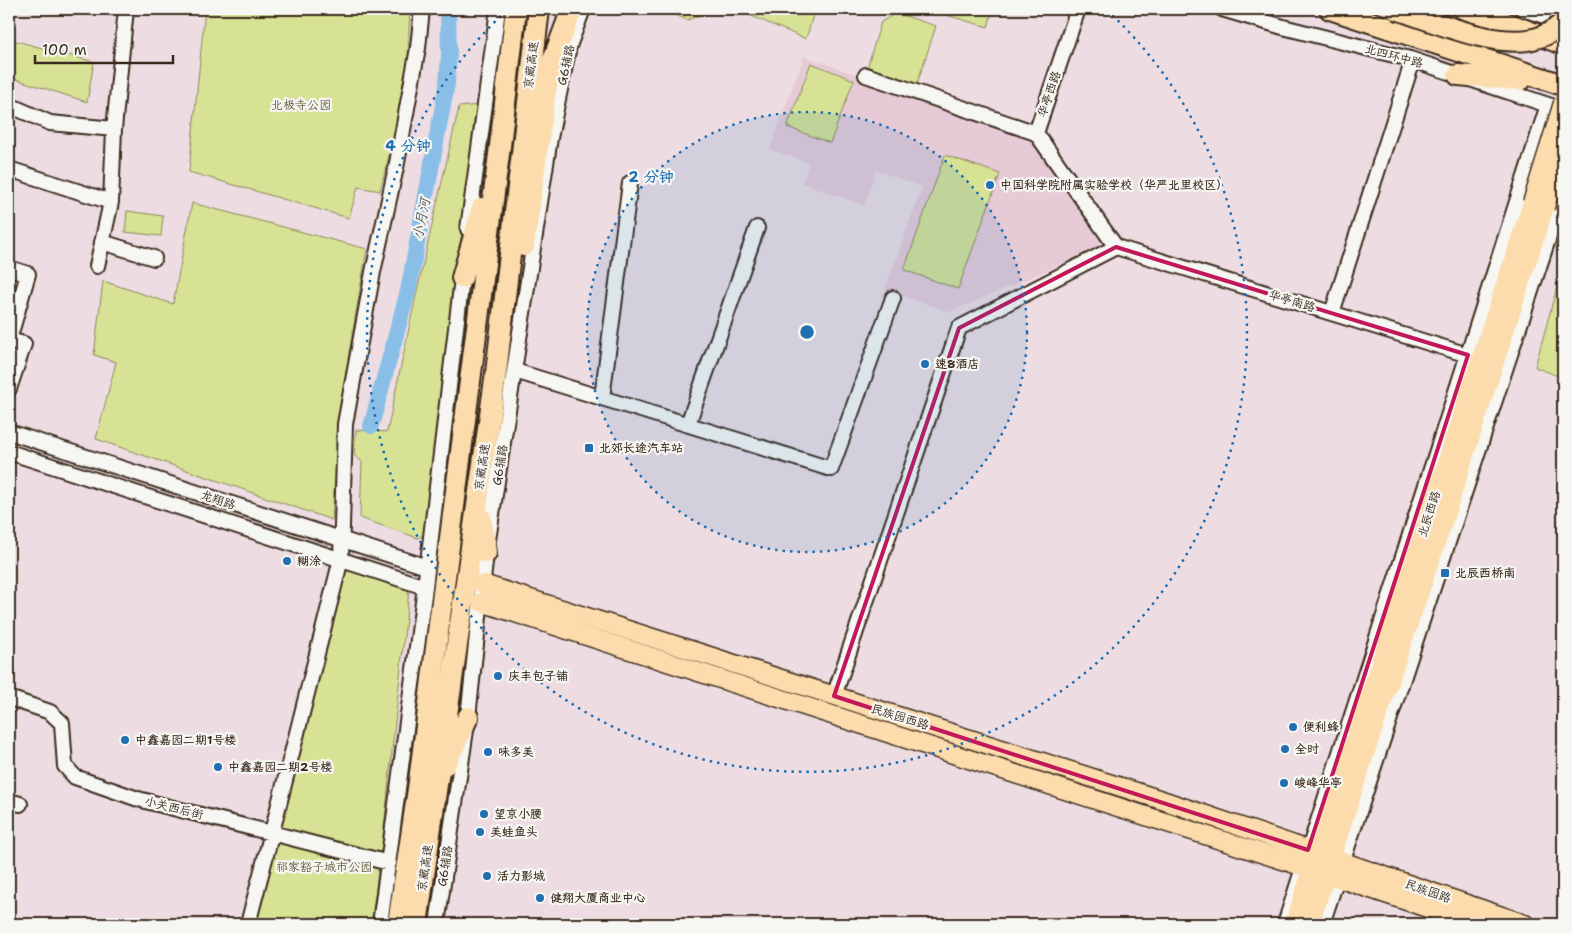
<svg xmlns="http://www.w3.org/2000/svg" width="1572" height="933" font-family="'Shantell Sans','LXGW WenKai TC',sans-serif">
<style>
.built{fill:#e6cbd6}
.green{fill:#d7e295;stroke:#89865a}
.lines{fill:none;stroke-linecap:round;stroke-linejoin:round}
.river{stroke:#89bfe7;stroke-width:16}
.minor-casing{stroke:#3b2a1e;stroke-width:18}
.major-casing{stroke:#3b2a1e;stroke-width:21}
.highway-casing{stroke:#3b2a1e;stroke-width:24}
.minor{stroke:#f6f6f2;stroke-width:14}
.major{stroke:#fcdcac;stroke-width:18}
.highway{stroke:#fcdcac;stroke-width:20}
.major-bridge-casing{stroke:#3b2a1e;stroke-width:21;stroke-linecap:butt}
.highway-bridge-casing{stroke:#3b2a1e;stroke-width:24;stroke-linecap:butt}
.major-bridge{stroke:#fcdcac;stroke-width:18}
.highway-bridge{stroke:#fcdcac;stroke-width:20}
.marked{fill:none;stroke:#c2185b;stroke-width:4;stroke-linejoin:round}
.ring{fill:none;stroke:#1f6fb2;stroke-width:2.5;stroke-dasharray:2.5 5}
.poi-dot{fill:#1f6fb2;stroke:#f6f6f2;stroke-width:2}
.labels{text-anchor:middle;stroke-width:4.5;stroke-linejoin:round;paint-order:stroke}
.street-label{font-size:12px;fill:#3b2a1e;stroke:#f6f6f2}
.park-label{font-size:12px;fill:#62583c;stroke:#f6f6f2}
.poi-label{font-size:12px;font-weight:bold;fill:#3b2a1e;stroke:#f6f6f2;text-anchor:start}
.water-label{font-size:14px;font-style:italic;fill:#52575a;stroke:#f6f6f2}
.centre{fill:#1f6fb2;stroke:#f6f6f2;stroke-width:2.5}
.ring-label{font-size:15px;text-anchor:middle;font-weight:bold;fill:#1f6fb2;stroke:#f6f6f2;stroke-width:4.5;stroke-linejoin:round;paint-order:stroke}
</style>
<rect width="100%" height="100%" fill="#eddde2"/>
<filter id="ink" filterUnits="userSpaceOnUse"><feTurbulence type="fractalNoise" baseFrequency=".02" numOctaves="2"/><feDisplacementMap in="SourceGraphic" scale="10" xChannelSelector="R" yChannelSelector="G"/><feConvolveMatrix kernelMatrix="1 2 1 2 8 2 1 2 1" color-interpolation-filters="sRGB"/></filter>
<g filter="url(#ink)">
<path class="built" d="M 804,56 L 1033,137 L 1105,245 L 950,312 L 885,290 L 922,187 L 876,170 L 864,205 L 802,183 L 809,163 L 770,149 Z"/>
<path class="green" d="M 205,9 L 410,9 L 408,59 L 398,121 L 380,191 L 358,187 L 349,218 L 189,172 Z
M 662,9 L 716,9 L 687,20 Z
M 735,9 L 815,9 L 806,39 Z
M 940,9 L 993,9 L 988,27 L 939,13 Z
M 896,13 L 936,26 L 917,84 L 867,68 L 881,22 Z
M 9,39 L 94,62 L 87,102 L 9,77 Z
M 811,63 L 854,80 L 830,143 L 787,127 Z
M 479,105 L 452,304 L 425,534 L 418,538 L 360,518 L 362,462 L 354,455 L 356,430 L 387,432 L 416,295 L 459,107 Z
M 945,155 L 1000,174 L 958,289 L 904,270 Z
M 192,203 L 367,249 L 340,406 L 332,520 L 96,439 L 116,362 L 94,355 L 103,281 L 173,304 Z
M 127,211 L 163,216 L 161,236 L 125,232 Z
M 1563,265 L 1563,378 L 1535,367 Z
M 351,569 L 409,590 L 383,837 L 371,924 L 254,924 L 344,573 Z"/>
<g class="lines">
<path class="river" d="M 371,426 L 408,291 L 447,84 L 449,54 L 448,9"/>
<g class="minor-casing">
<path id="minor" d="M 1222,9 L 1283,27 L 1410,59 L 1557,108
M 1523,9 L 1563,22
M 866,75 L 1036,133
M 9,105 L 50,123 L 114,129
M 1036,133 L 1116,247
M 1036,133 L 1078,9
M 9,169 L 111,202 L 114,129 L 126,9
M 468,229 L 498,9
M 102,242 L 154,258
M 1116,247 L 1468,355
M 97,266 L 111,202
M 9,268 L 28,274 L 9,340 L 24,344 L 9,389
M 1332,313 L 1413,60
M 515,371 L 831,469 L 893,298
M 602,398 L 630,183
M 688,424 L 757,228
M 9,432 L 427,567
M 9,452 L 425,587
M 834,696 L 959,328 L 1116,247
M 9,698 L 50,712 L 62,723 L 65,766 L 75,777 L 138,799 L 389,863
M 9,801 L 20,804
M 248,924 L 272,832 L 341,559 L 345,424 L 373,272 L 397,163 L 418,48 L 422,9
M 380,924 L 425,587 L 463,270
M 437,924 L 468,717 L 486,553 L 550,138 L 569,46 L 583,9
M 1285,924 L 1548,105
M 1322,924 L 1563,194"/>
</g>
<g class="major-casing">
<path id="major" d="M 483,584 L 1168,802 L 1525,924
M 481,602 L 1326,874 L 1475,924
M 1294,924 L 1532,203
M 1310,924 L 1372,733 L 1440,532 L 1545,207"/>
</g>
<g class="highway-casing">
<path id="highway" d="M 1330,9 L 1563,85
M 1464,9 L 1490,17 L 1563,44
M 1458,75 L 1521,80
M 524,246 L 546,90 L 553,60 L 572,9
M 462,278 L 482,208
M 481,518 L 486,553
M 445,765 L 468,717
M 398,924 L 418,789 L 500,146 L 516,9
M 417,924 L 496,373 L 539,9"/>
</g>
<use href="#minor" class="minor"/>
<use href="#major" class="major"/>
<use href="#highway" class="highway"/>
<g class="major-bridge-casing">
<path id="major-bridge" d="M 1532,203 L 1563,103
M 1545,207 L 1563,152"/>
</g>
<g class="highway-bridge-casing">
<path id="highway-bridge" d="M 1396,9 C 1434,21 1493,48 1533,39 C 1544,37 1555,30 1563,23"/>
</g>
<use href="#major-bridge" class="major-bridge"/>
<use href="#highway-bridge" class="highway-bridge"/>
</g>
</g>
<path class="marked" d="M 1116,247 L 1468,355 L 1308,850 L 834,696 L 959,328 Z"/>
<circle cx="807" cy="332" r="220" fill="#1f6fb2" fill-opacity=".12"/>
<g class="ring">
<circle cx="807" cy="332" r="220"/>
<path d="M1107 10A440 440 0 1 1 507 10"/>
</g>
<g class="poi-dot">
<circle cx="990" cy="185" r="5"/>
<circle cx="925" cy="364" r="5"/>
<rect x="584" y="443" width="10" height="10" rx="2.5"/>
<circle cx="287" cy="561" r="5"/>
<rect x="1440" y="568" width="10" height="10" rx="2.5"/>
<circle cx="498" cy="676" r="5"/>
<circle cx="1293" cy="727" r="5"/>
<circle cx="125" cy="740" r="5"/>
<circle cx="1285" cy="749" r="5"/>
<circle cx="488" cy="752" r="5"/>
<circle cx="218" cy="767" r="5"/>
<circle cx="1284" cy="783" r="5"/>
<circle cx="484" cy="814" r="5"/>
<circle cx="480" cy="832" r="5"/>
<circle cx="487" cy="876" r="5"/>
<circle cx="540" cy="898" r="5"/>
</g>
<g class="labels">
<g class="street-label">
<text transform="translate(1394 56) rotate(15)" y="4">北四环中路</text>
<text transform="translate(531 65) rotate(-83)" y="4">京藏高速</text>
<text transform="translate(566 65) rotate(-78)" y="4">G6辅路</text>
<text transform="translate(1049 94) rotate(-71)" y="4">华亭西路</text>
<text transform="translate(1292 301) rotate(17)" y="4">华亭南路</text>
<text transform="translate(500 465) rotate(-81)" y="4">G6辅路</text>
<text transform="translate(482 467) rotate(-82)" y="4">京藏高速</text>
<text transform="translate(218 500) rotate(18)" y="4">龙翔路</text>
<text transform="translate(1429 514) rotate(-72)" y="4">北辰西路</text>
<text transform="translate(900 717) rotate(17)" y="4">民族园西路</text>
<text transform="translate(174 808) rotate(14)" y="4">小关西后街</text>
<text transform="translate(445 866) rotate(-81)" y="4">G6辅路</text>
<text transform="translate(425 868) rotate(-82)" y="4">京藏高速</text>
<text transform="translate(1428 891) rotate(19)" y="4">民族园路</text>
</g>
<g class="park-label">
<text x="301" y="109">北极寺公园</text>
<text x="324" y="871">祁家豁子城市公园</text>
</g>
<g class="poi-label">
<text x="1000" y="189">中国科学院附属实验学校（华严北里校区）</text>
<text x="935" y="368">速8酒店</text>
<text x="599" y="452">北郊长途汽车站</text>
<text x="297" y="565">糊涂</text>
<text x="1455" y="577">北辰西桥南</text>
<text x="508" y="680">庆丰包子铺</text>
<text x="1303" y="731">便利蜂</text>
<text x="135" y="744">中鑫嘉园二期1号楼</text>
<text x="1295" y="753">全时</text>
<text x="498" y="756">味多美</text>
<text x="228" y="771">中鑫嘉园二期2号楼</text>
<text x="1294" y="787">峻峰华亭</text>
<text x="494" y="818">望京小腰</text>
<text x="490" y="836">美蛙鱼头</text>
<text x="497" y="880">活力影城</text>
<text x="550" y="902">健翔大厦商业中心</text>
</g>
<g class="water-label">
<text transform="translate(421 219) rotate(-79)" y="5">小月河</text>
</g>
</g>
<circle cx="807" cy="332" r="8" class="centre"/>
<g class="ring-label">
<text x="408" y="151">4 分钟</text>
<text x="651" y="182">2 分钟</text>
</g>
<rect width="1572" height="933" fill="none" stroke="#f6f6f2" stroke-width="30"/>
<rect x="15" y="15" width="1542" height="903" fill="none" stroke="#3b2a1e" stroke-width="2" filter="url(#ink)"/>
<path d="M35 55v8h138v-8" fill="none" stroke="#3b2a1e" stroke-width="2.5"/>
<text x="42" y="55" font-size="15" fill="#3b2a1e" stroke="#f6f6f2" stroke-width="4" paint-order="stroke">100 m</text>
</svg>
